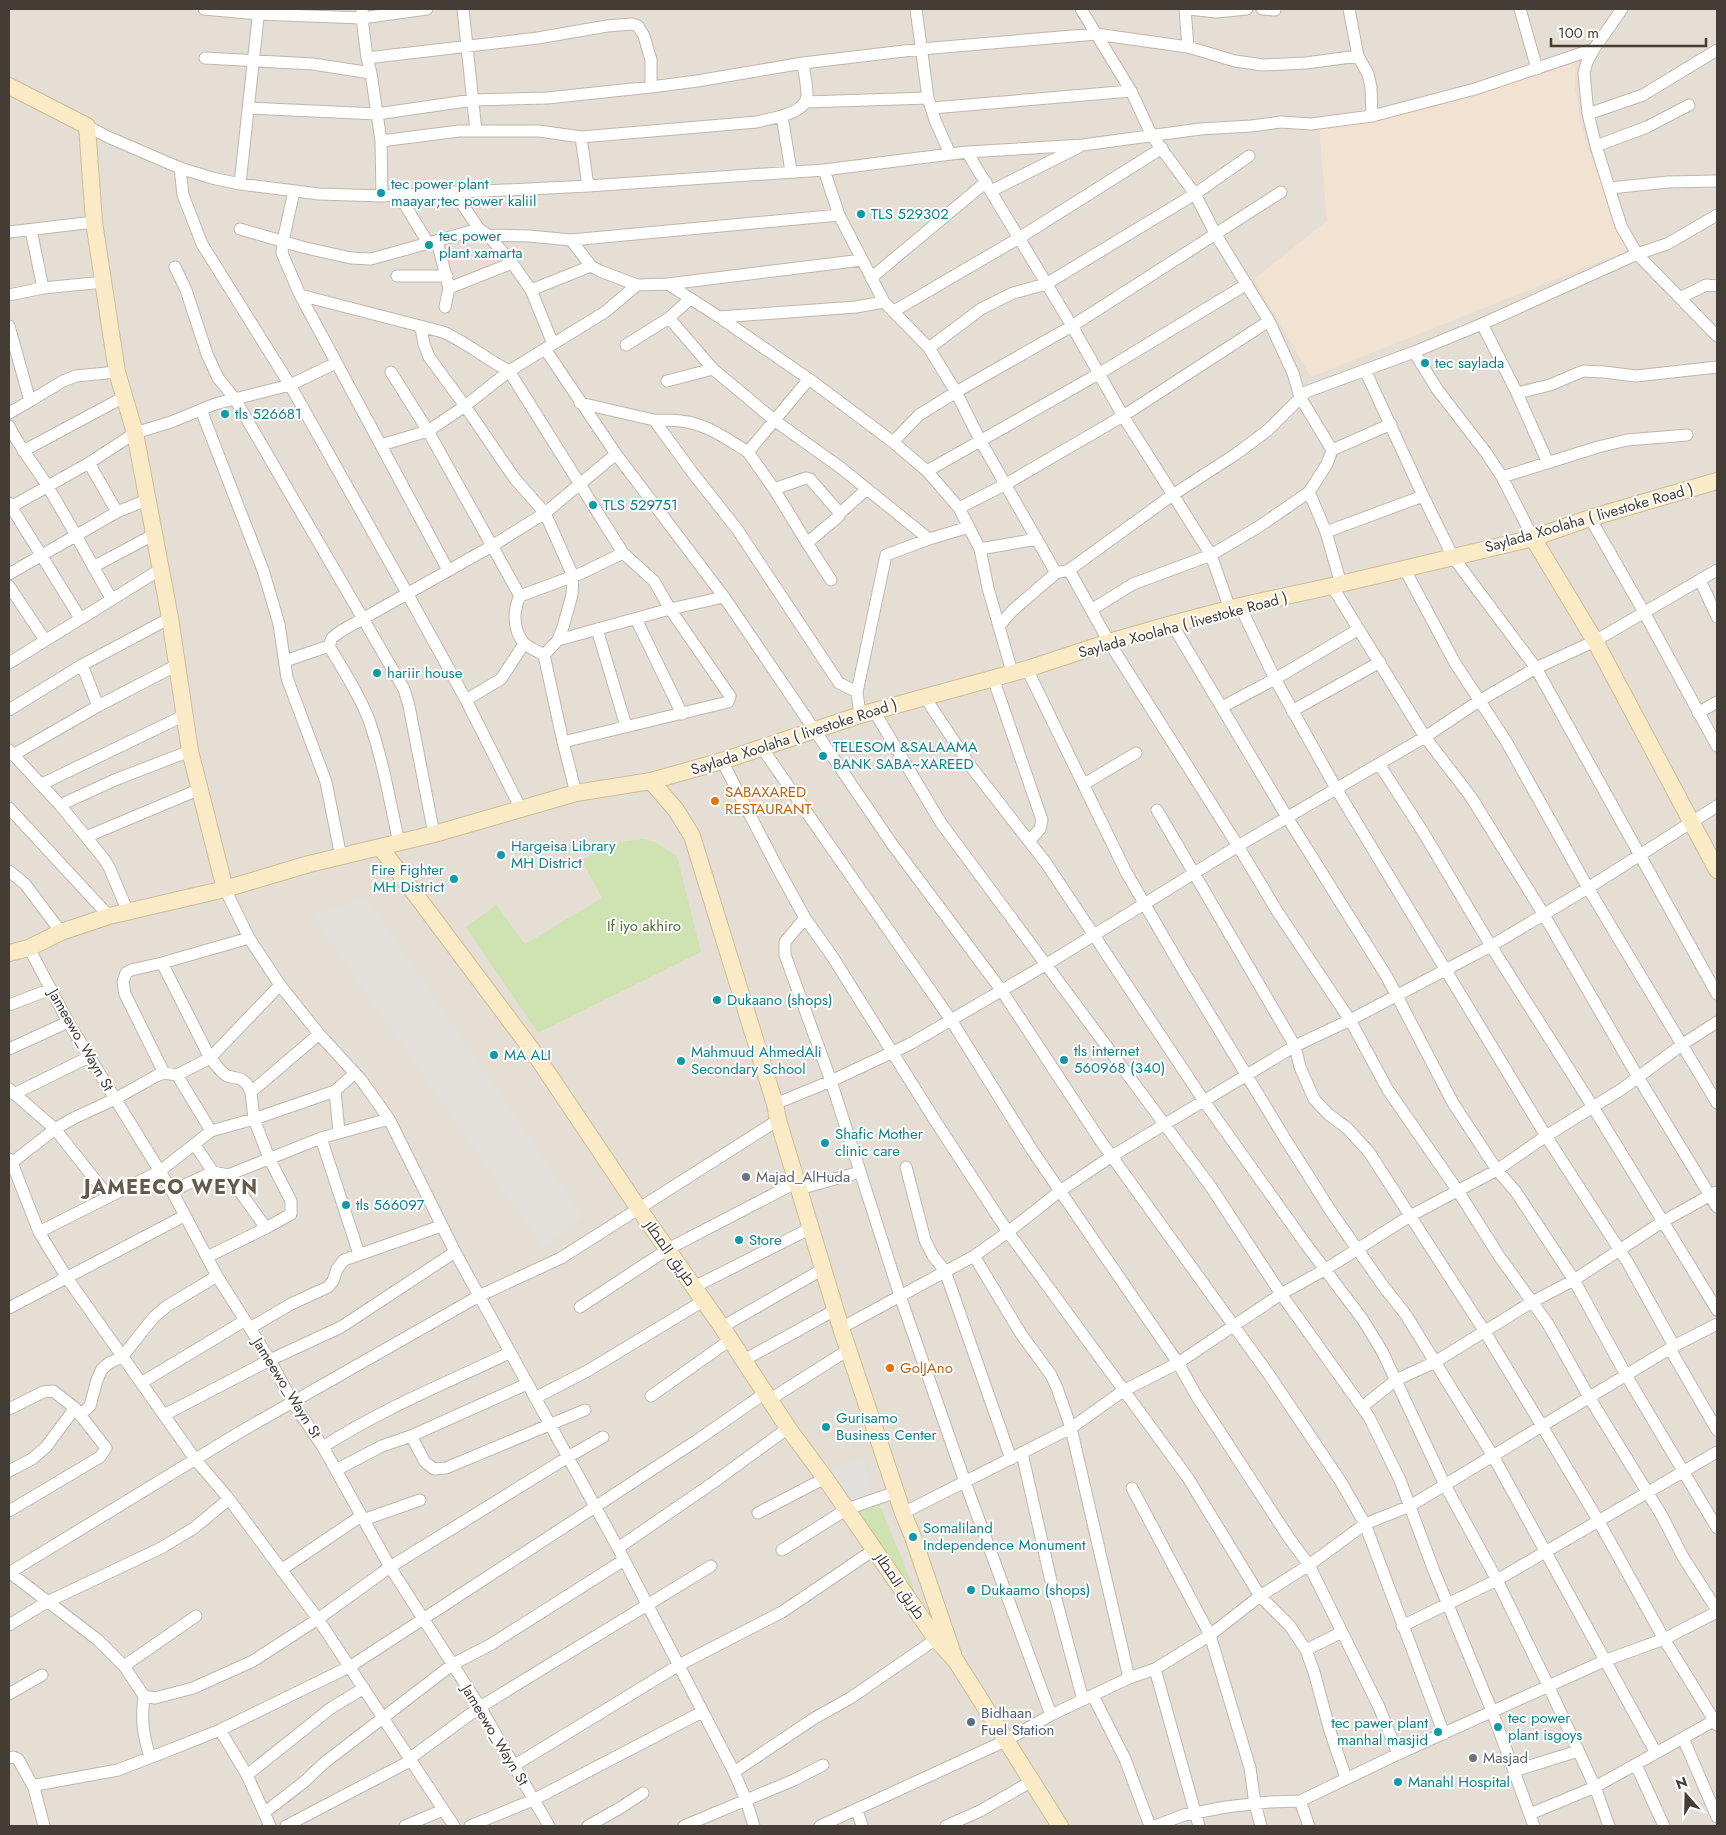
<svg xmlns="http://www.w3.org/2000/svg" width="1726" height="1835" font-family="Jost,Cairo,sans-serif">
<style>
.residential{fill:#e5ded4}
.commercial{fill:#f2e2d1}
.industrial{fill:#e3dfda}
.green{fill:#cfe2b1}
.parking{fill:#e2e0dd}
.lines{fill:none;stroke-linecap:round;stroke-linejoin:round}
.street-casing{stroke:#bfb7ac;stroke-width:13}
.secondary-casing{stroke:#cdbd98;stroke-width:18}
.street{stroke:#fff;stroke-width:11}
.secondary{stroke:#faebc6;stroke-width:16}
.culture-dot{fill:#0f9aa8;stroke:#fff;stroke-width:2}
.food-dot{fill:#e8710a;stroke:#fff;stroke-width:2}
.worship-dot{fill:#6b7280;stroke:#fff;stroke-width:2}
.service-dot{fill:#5c6f8a;stroke:#fff;stroke-width:2}
.labels{text-anchor:middle;stroke-width:4;stroke-linejoin:round;paint-order:stroke}
.culture-label{font-size:15px;fill:#0d838f;stroke:#fff;text-anchor:start}
.street-label{font-size:15px;fill:#433d35;stroke:#fff}
.food-label{font-size:15px;fill:#c56008;stroke:#fff;text-anchor:start}
.park-label{font-size:15px;fill:#4a6f2e;stroke:#fff}
.worship-label{font-size:15px;fill:#5b616d;stroke:#fff;text-anchor:start}
.service-label{font-size:15px;fill:#4e5e75;stroke:#fff;text-anchor:start}
.district-label{font-size:20px;font-weight:bold;letter-spacing:1px;fill:#655a4d;stroke:#fff}
</style>
<rect width="100%" height="100%" fill="#f1ede5"/>
<path class="residential" d="M 9,9 L 1717,9 L 1717,1826 L 9,1826 Z"/>
<path class="commercial" d="M 1576,60 L 1575,89 L 1585,139 L 1627,251 L 1311,377 L 1254,279 L 1327,221 L 1319,129 Z"/>
<path class="industrial" d="M 367,897 L 583,1216 L 543,1248 L 311,915 Z"/>
<path class="green" d="M 643,839 L 657,843 L 677,856 L 701,952 L 538,1033 L 466,927 L 496,905 L 525,944 L 602,898 L 581,859 L 588,857 L 606,844 Z
M 879,1503 L 914,1589 L 908,1592 L 856,1513 Z"/>
<path class="parking" d="M 863,1457 L 874,1496 L 852,1505 L 830,1472 Z"/>
<g class="lines">
<g class="street-casing">
<path id="street" d="M 204,9 L 258,14 L 362,18 L 427,9
M 362,9 L 362,18 L 367,58 L 371,73 L 381,141 L 382,196
M 463,9 L 476,131
M 916,9 L 928,98 L 935,120 L 950,154
M 1081,9 L 1131,91 L 1152,136 L 1195,194 L 1216,235 L 1269,321 L 1293,373 L 1300,397 L 1332,450 L 1327,464 L 1309,492 L 1260,526 L 1211,555 L 1133,584 L 1091,610
M 1185,9 L 1188,47
M 1189,9 L 1216,12 L 1247,9
M 1262,9 L 1275,10
M 1520,9 L 1537,69
M 1622,9 L 1594,49 L 1587,62 L 1584,73 L 1588,114 L 1596,146 L 1621,226 L 1637,254 L 1717,336
M 205,58 L 313,64 L 371,73
M 367,58 L 538,38 L 607,26 L 632,24 L 638,26 L 644,36 L 651,60 L 651,87
M 806,102 L 928,98
M 249,108 L 377,114 L 473,100 L 547,98 L 651,87 L 697,81 L 803,63 L 921,49 L 1096,34 L 1188,47 L 1235,61 L 1263,65 L 1306,63 L 1358,56
M 932,108 L 1131,91
M 1588,114 L 1643,95 L 1717,50
M 782,116 L 791,171
M 1372,116 L 1475,89 L 1594,49
M 87,126 L 108,137 L 180,168 L 212,178 L 240,184 L 319,194 L 382,196 L 588,186 L 824,170 L 967,152 L 1083,145 L 1200,129 L 1251,126 L 1281,122 L 1311,124 L 1372,116 L 1371,87 L 1368,74 L 1358,56 L 1349,9
M 581,137 L 588,186
M 381,141 L 459,131 L 539,131 L 581,137 L 757,122 C 772,118 807,114 807,95 C 807,84 804,73 803,63
M 1596,146 L 1647,127 L 1689,105
M 967,152 L 1072,326 L 1123,416 L 1211,555 L 1230,609
M 180,168 L 183,195 L 202,244 L 290,385 L 407,593 L 466,700 L 521,809
M 824,170 L 839,215 L 884,302 L 929,348 L 956,392 L 980,440 L 1056,573
M 240,184 L 259,9
M 1610,188 L 1668,182 L 1717,181
M 294,191 L 283,241 L 282,253 L 300,295 L 448,570
M 991,191 L 1079,147
M 454,192 L 479,229 L 488,235 L 512,263 L 531,290 L 553,344
M 399,195 L 428,243
M 240,229 L 302,247 L 351,258 L 371,259 L 479,229
M 31,230 L 43,288
M 9,232 L 94,222
M 488,235 L 529,236 L 571,240 L 591,266 L 600,271 L 637,285 L 668,284 L 719,317 L 809,379 L 893,442 L 927,471 L 959,508 L 980,549 L 988,588 L 1012,672
M 571,240 L 839,215
M 437,241 L 449,288 L 445,307
M 175,267 L 186,290 L 207,354 L 218,378 L 235,399 L 404,689 L 409,706 L 434,834
M 397,276 L 447,276
M 871,278 L 986,182
M 668,284 L 862,260
M 449,288 L 512,263
M 531,290 L 591,266
M 9,295 L 43,288 L 104,282
M 300,295 L 443,332 C 466,342 486,359 509,371 L 623,553 L 582,573 L 520,596
M 1680,298 L 1706,285 L 1717,286
M 894,311 L 1019,238 L 1162,148
M 719,317 L 856,307 L 884,302
M 669,318 L 713,369 L 774,420 L 841,468 L 929,539
M 1482,324 L 1517,393 L 1548,463
M 9,326 L 30,401 L 63,381 L 76,376 L 117,372
M 421,328 L 424,344 L 429,357 L 465,406 L 515,479 L 545,513 L 573,576 L 572,595 L 563,627 L 558,640 L 544,655
M 626,345 L 669,318 L 690,299
M 929,348 L 981,309 L 1013,293 L 1046,284 L 1195,194 L 1249,156
M 545,349 L 616,454 L 724,597 L 892,844 L 1002,991 L 1100,1140 L 1270,1376 L 1341,1482 L 1365,1524 L 1444,1734
M 1414,352 L 1437,389 L 1487,454 L 1502,477 L 1598,447 L 1627,440 L 1687,435
M 1365,370 L 1423,496 L 1453,557 L 1536,668 L 1717,994
M 391,372 L 428,431 L 520,596 C 513,610 513,629 523,642 C 528,648 538,651 544,655 L 563,742 L 576,793
M 809,379 L 748,452 L 774,489 L 806,478 L 810,479 L 838,511 L 839,516 L 807,543 L 831,580
M 667,381 L 713,369
M 1517,393 L 1550,385 L 1583,371 L 1604,372 L 1636,376 L 1717,367
M 580,403 L 654,420 L 695,476 L 737,529 L 839,683 L 857,692
M 201,410 L 263,570 L 279,624 L 287,678 L 326,782 L 341,857
M 9,413 L 30,401
M 654,420 C 663,420 673,420 681,421 C 707,424 727,439 748,452
M 9,426 C 19,447 34,464 46,484 C 69,521 89,560 111,598
M 893,442 L 919,415 L 956,392 L 1072,326 L 1281,192
M 381,445 L 428,431 L 465,406 L 509,371 L 605,312 L 637,285
M 1332,450 L 1391,424
M 23,451 L 124,397
M 89,463 L 117,512
M 927,471 L 1100,373 L 1247,284
M 1502,477 L 1533,538
M 774,489 L 807,543
M 1309,492 L 1326,532 L 1341,584
M 9,503 L 80,618
M 9,508 L 89,463 L 135,433 L 171,422 L 215,404 L 290,385 L 336,363
M 959,508 L 1006,484 L 1123,416 L 1269,321
M 839,514 L 867,489
M 1590,518 L 1645,614 L 1717,746
M 1326,532 L 1423,496
M 980,549 L 1037,539
M 93,567 L 153,535
M 1404,568 L 1455,663 L 1506,741 L 1588,888 L 1717,1103
M 1069,570 L 1109,642 L 1238,846 L 1277,911 L 1350,1020 L 1388,1090 L 1458,1191 L 1499,1256 L 1548,1324 L 1589,1397 L 1662,1516 L 1683,1557 L 1717,1610
M 9,574 L 117,512 L 149,499
M 1700,580 L 1717,617
M 9,586 L 45,640
M 1332,586 L 1425,737 L 1471,797 L 1544,915 L 1638,1077 L 1717,1207
M 1240,606 L 1275,679 L 1337,790 L 1546,1136 L 1628,1263 L 1674,1346
M 636,619 L 682,714
M 1172,624 L 1287,817 L 1387,977 L 1453,1103 L 1497,1170 L 1516,1192 L 1574,1280 L 1626,1375 L 1717,1528
M 1000,625 L 1012,611 L 1056,573 L 1069,570 L 1171,496 L 1236,454 L 1268,430 L 1306,392 L 1414,352 L 1482,324 L 1637,254 L 1667,244 L 1717,215
M 597,629 L 626,726
M 558,640 L 670,609 L 724,597
M 285,661 L 329,646
M 9,663 L 161,569
M 82,665 L 98,706
M 1027,669 L 1126,872 L 1184,972 L 1284,1137 L 1332,1213 L 1384,1287 L 1406,1315 L 1493,1456 L 1656,1753
M 993,678 L 1042,820 L 1040,829 L 1029,841
M 924,696 L 972,768 L 1046,863 L 1204,1101 L 1305,1243 L 1363,1320 L 1382,1351 L 1445,1485 L 1497,1580 L 1548,1685 L 1595,1787 L 1609,1826
M 466,700 L 501,679 L 524,644
M 1222,707 L 1275,679 L 1359,629
M 9,710 L 82,665 L 170,618
M 874,711 L 941,823 L 1211,1187 L 1281,1294 L 1369,1417 L 1400,1480 L 1434,1571 L 1492,1711 L 1534,1826
M 1292,711 L 1380,662
M 1698,713 L 1717,702
M 860,715 L 857,692 L 886,555 L 929,539 L 969,527
M 563,742 L 728,702 L 730,696 L 670,609 L 654,581 L 623,553
M 762,748 L 951,1020 L 1032,1150 L 1178,1363 L 1196,1395 L 1289,1538 L 1309,1565 L 1379,1707 L 1398,1754 L 1300,1801 L 1269,1802 L 1226,1807 L 1184,1815 L 1155,1826
M 9,750 L 60,805 L 104,859 L 109,867 L 128,912
M 13,755 L 98,706 L 177,665
M 722,761 L 778,869 L 805,918 L 832,956 L 936,1122 L 1008,1232 L 1188,1478 L 1260,1596 L 1290,1626 L 1306,1650 L 1314,1672 L 1330,1731 L 1346,1778
M 1379,764 L 1423,832 L 1491,946 L 1593,1107 L 1717,1310
M 42,784 L 185,715
M 1084,784 L 1136,753
M 60,805 L 117,779 L 190,751
M 9,808 L 109,916
M 1157,810 L 1295,1046 L 1300,1067 L 1314,1099 L 1328,1114 L 1347,1128 L 1369,1152 L 1485,1332 L 1542,1426 L 1598,1520 L 1664,1639 L 1717,1725
M 86,837 L 200,789
M 399,843 C 390,802 383,760 369,720 C 359,694 343,670 329,646 L 332,638 L 341,631 L 492,546 L 545,513 L 616,454
M 9,871 L 25,884 L 61,932
M 225,889 L 249,938 L 280,985 L 319,1034 L 362,1081 L 389,1119 L 455,1252 L 618,1548 L 734,1772 L 746,1800 L 754,1826
M 805,918 L 785,942 L 785,955 L 831,1081 L 900,1296 L 965,1482 L 1051,1715
M 249,938 L 162,963 L 210,1058 L 221,1071 L 227,1076 L 241,1079 L 247,1084 L 251,1092
M 29,948 L 68,1022 L 172,1191 L 217,1276 L 270,1360 L 293,1403 L 323,1447 L 390,1567 L 480,1707 L 549,1826
M 162,963 L 131,970 L 126,973 L 123,982 L 125,994 L 164,1073
M 9,1005 L 51,989
M 9,1049 L 68,1022
M 177,1075 L 211,1131
M 9,1089 L 55,1129 L 108,1196
M 335,1091 L 339,1132
M 14,1094 L 89,1057
M 775,1104 L 831,1081 L 910,1044 L 1047,964 L 1238,846 L 1425,737 L 1479,701 L 1536,668 L 1595,641 L 1717,570
M 321,1138 L 359,1254
M 195,1145 L 213,1172
M 9,1159 L 12,1163 L 39,1232 L 67,1278 L 195,1459 L 229,1499 L 318,1619 L 454,1826
M 9,1165 L 55,1129 L 74,1118 L 115,1099 L 156,1076 L 164,1073 L 177,1075 L 210,1058 L 280,985
M 906,1167 L 925,1240 L 933,1256 L 945,1271 L 1011,1459
M 228,1175 L 266,1228
M 799,1189 L 860,1172
M 172,1191 L 213,1172 L 228,1175 L 321,1138 L 389,1119
M 39,1232 L 160,1171 L 211,1131 L 254,1119 L 335,1091 L 355,1073
M 974,1256 L 1021,1334 L 1051,1375 L 1057,1388 L 1071,1428 L 1129,1678
M 207,1257 L 266,1228 L 291,1214 L 291,1201 L 269,1158 L 254,1119 L 251,1092 L 319,1034
M 694,1287 L 811,1228
M 580,1307 L 668,1249 L 797,1182
M 9,1308 L 184,1216
M 722,1327 L 823,1269
M 250,1328 L 291,1304 L 328,1287 L 333,1281 L 337,1269 L 344,1260 L 441,1226
M 841,1328 L 974,1256 L 1008,1232 L 1060,1191 L 1112,1156 L 1295,1046 L 1350,1020 L 1491,946 L 1588,888 L 1717,806
M 1670,1349 L 1717,1430
M 744,1360 L 835,1310
M 141,1383 L 244,1321
M 651,1396 L 730,1340
M 535,1398 L 589,1370 L 703,1301
M 769,1400 L 848,1350
M 1362,1407 L 1396,1380 L 1435,1362 L 1532,1302 L 1574,1280 L 1662,1222 L 1716,1192
M 9,1409 L 43,1392 L 53,1391 L 75,1408 L 106,1448 L 100,1457 L 9,1511
M 80,1415 L 90,1406 L 97,1380 L 102,1369 L 109,1363 L 122,1357 L 154,1317 L 167,1306 L 217,1276
M 164,1415 L 270,1360 L 341,1327 L 455,1252
M 411,1436 L 425,1462 L 434,1469 L 446,1468 L 585,1410
M 323,1447 C 381,1409 447,1383 509,1353
M 1022,1453 L 1050,1577 L 1083,1700
M 336,1470 L 382,1446 L 411,1436 L 527,1384
M 9,1471 L 32,1459 L 46,1447 L 75,1408
M 1132,1488 L 1210,1635 L 1250,1768 L 1255,1804 L 1261,1826
M 758,1513 L 825,1478
M 903,1513 L 1071,1428 L 1123,1391 L 1178,1363 L 1281,1294 L 1326,1269 L 1410,1216 L 1497,1170 L 1546,1136 L 1622,1089 L 1683,1044 L 1717,1022
M 363,1520 L 420,1500
M 618,1548 L 714,1482 L 788,1428
M 782,1550 L 847,1509 L 896,1492
M 281,1570 L 361,1516
M 9,1572 L 98,1640 L 124,1666 L 144,1696 L 155,1698 L 193,1688 L 253,1661 L 318,1619 L 390,1567 L 568,1457 L 603,1437
M 9,1573 L 240,1432 L 479,1296 L 561,1258 L 778,1120
M 9,1625 L 47,1602 L 161,1548 L 194,1528 L 229,1499
M 1402,1626 L 1497,1580 L 1717,1452
M 1306,1650 L 1342,1632
M 124,1666 L 196,1616
M 1155,1669 L 1199,1826
M 9,1694 L 42,1675
M 144,1696 C 141,1719 143,1735 150,1757
M 1093,1696 L 1125,1759 L 1150,1826
M 220,1730 L 247,1775 L 270,1826
M 1683,1738 L 1717,1817
M 1398,1754 L 1604,1661 L 1664,1639 L 1717,1612
M 9,1758 L 13,1757 L 18,1759 L 34,1788 L 44,1826
M 409,1759 L 480,1707 L 711,1566
M 515,1765 L 679,1665 L 782,1612 L 875,1549
M 1636,1765 L 1664,1826
M 1514,1771 L 1578,1751
M 734,1772 L 813,1719 L 852,1697 L 936,1639
M 247,1775 L 331,1708 L 364,1688
M 34,1788 L 36,1785 L 118,1770 L 167,1751 L 220,1730 L 351,1666 L 696,1441 L 765,1393
M 1300,1801 L 1309,1826
M 857,1810 L 862,1826
M 265,1812 L 304,1782 L 324,1763 L 453,1664 L 490,1645 L 624,1560
M 1530,1814 L 1595,1787 L 1717,1719
M 286,1826 L 410,1761
M 405,1826 L 443,1810
M 470,1826 L 533,1800 L 702,1712
M 588,1826 L 620,1808 L 643,1793
M 684,1826 L 794,1780 L 823,1765
M 820,1826 L 1005,1741 L 1051,1715 L 1129,1678 L 1155,1669 L 1210,1635 L 1260,1596 L 1309,1565 L 1365,1524 L 1410,1506 L 1674,1346 L 1717,1324
M 946,1826 L 980,1811 L 1032,1781"/>
</g>
<g class="secondary-casing">
<path id="secondary" d="M 9,86 L 87,126 L 94,222 L 117,372 L 135,433 L 170,618 L 190,751 L 225,889
M 1533,538 L 1595,641 L 1717,870
M 651,781 L 676,810 L 692,836 L 775,1104 L 778,1120 L 841,1328 L 903,1513 L 913,1537 L 953,1654
M 380,847 L 535,1054 L 639,1209 L 722,1327 L 788,1428 L 825,1478 L 936,1639 L 956,1661 L 1060,1826
M 9,953 L 29,948 L 61,932 L 109,916 L 225,889 L 309,864 L 434,834 L 576,793 L 651,781 L 722,761 L 860,715 L 1027,669 L 1109,642 L 1172,624 L 1240,606 L 1332,586 L 1533,538 L 1590,518 L 1717,481"/>
</g>
<use href="#street" class="street"/>
<use href="#secondary" class="secondary"/>
</g>
<g class="culture-dot">
<circle cx="381" cy="193" r="5"/>
<circle cx="861" cy="214" r="5"/>
<circle cx="429" cy="245" r="5"/>
<circle cx="1425" cy="363" r="5"/>
<circle cx="225" cy="414" r="5"/>
<circle cx="593" cy="505" r="5"/>
<circle cx="377" cy="673" r="5"/>
<circle cx="823" cy="756" r="5"/>
<circle cx="501" cy="855" r="5"/>
<circle cx="454" cy="879" r="5"/>
<circle cx="717" cy="1000" r="5"/>
<circle cx="494" cy="1055" r="5"/>
<circle cx="1064" cy="1060" r="5"/>
<circle cx="681" cy="1061" r="5"/>
<circle cx="825" cy="1143" r="5"/>
<circle cx="346" cy="1205" r="5"/>
<circle cx="739" cy="1240" r="5"/>
<circle cx="826" cy="1427" r="5"/>
<circle cx="913" cy="1537" r="5"/>
<circle cx="971" cy="1590" r="5"/>
<circle cx="1498" cy="1727" r="5"/>
<circle cx="1438" cy="1732" r="5"/>
<circle cx="1398" cy="1782" r="5"/>
</g>
<g class="food-dot">
<circle cx="715" cy="801" r="5"/>
<circle cx="890" cy="1368" r="5"/>
</g>
<g class="worship-dot">
<circle cx="746" cy="1177" r="5"/>
<circle cx="1473" cy="1758" r="5"/>
</g>
<circle class="service-dot" cx="971" cy="1722" r="5"/>
<g class="labels">
<g class="culture-label">
<text x="391" y="189">tec power plant<tspan x="391" dy="17">maayar;tec power kaliil</tspan></text>
<text x="871" y="219">TLS 529302</text>
<text x="439" y="241">tec power<tspan x="439" dy="17">plant xamarta</tspan></text>
<text x="1435" y="368">tec saylada</text>
<text x="235" y="419">tls 526681</text>
<text x="603" y="510">TLS 529751</text>
<text x="387" y="678">hariir house</text>
<text x="833" y="752">TELESOM &amp;SALAAMA<tspan x="833" dy="17">BANK SABA~XAREED</tspan></text>
<text x="511" y="851">Hargeisa Library<tspan x="511" dy="17">MH District</tspan></text>
<text x="444" y="875" text-anchor="end">Fire Fighter<tspan x="444" dy="17">MH District</tspan></text>
<text x="727" y="1005">Dukaano (shops)</text>
<text x="1074" y="1056">tls internet<tspan x="1074" dy="17">560968 (340)</tspan></text>
<text x="691" y="1057">Mahmuud AhmedAli<tspan x="691" dy="17">Secondary School</tspan></text>
<text x="504" y="1060">MA ALI</text>
<text x="835" y="1139">Shafic Mother<tspan x="835" dy="17">clinic care</tspan></text>
<text x="356" y="1210">tls 566097</text>
<text x="749" y="1245">Store</text>
<text x="836" y="1423">Gurisamo<tspan x="836" dy="17">Business Center</tspan></text>
<text x="923" y="1533">Somaliland<tspan x="923" dy="17">Independence Monument</tspan></text>
<text x="981" y="1595">Dukaamo (shops)</text>
<text x="1508" y="1723">tec power<tspan x="1508" dy="17">plant isgoys</tspan></text>
<text x="1428" y="1728" text-anchor="end">tec pawer plant<tspan x="1428" dy="17">manhal masjid</tspan></text>
<text x="1408" y="1787">Manahl Hospital</text>
</g>
<g class="street-label">
<text transform="translate(1589 518) rotate(-16)" y="5">Saylada Xoolaha ( livestoke Road )</text>
<text transform="translate(1183 625) rotate(-15)" y="5">Saylada Xoolaha ( livestoke Road )</text>
<text transform="translate(794 737) rotate(-18)" y="5">Saylada Xoolaha ( livestoke Road )</text>
<text transform="translate(81 1040) rotate(60)" y="5">Jameewo_Wayn St</text>
<text transform="translate(670 1253) rotate(55)" y="5">طريق المطار</text>
<text transform="translate(287 1388) rotate(58)" y="5">Jameewo_Wayn St</text>
<text transform="translate(900 1586) rotate(56)" y="5">طريق المطار</text>
<text transform="translate(495 1735) rotate(59)" y="5">Jameewo_Wayn St</text>
</g>
<g class="food-label">
<text x="725" y="797">SABAXARED<tspan x="725" dy="17">RESTAURANT</tspan></text>
<text x="900" y="1373">GolJAno</text>
</g>
<g class="park-label">
<text x="644" y="931">If iyo akhiro</text>
</g>
<g class="worship-label">
<text x="756" y="1182">Majad_AlHuda</text>
<text x="1483" y="1763">Masjad</text>
</g>
<g class="service-label">
<text x="981" y="1718">Bidhaan<tspan x="981" dy="17">Fuel Station</tspan></text>
</g>
<g class="district-label">
<text x="171" y="1194">JAMEECO WEYN</text>
</g>
</g>
<rect width="1726" height="1835" fill="none" stroke="#433d35" stroke-width="20"/>
<g transform="translate(1686 1795) rotate(340)" stroke="#ffffff" stroke-width="4" paint-order="stroke">
<path d="M0-4L9 19L0 12L-9 19Z" fill="#433d35"/>
<text y="-8" font-size="14" font-weight="bold" text-anchor="middle" fill="#433d35">N</text>
</g>
<path d="M1551 38v8h155v-8" fill="none" stroke="#433d35" stroke-width="2.5"/>
<text x="1558" y="38" font-size="15" fill="#433d35" stroke="#ffffff" stroke-width="4" paint-order="stroke">100 m</text>
</svg>
